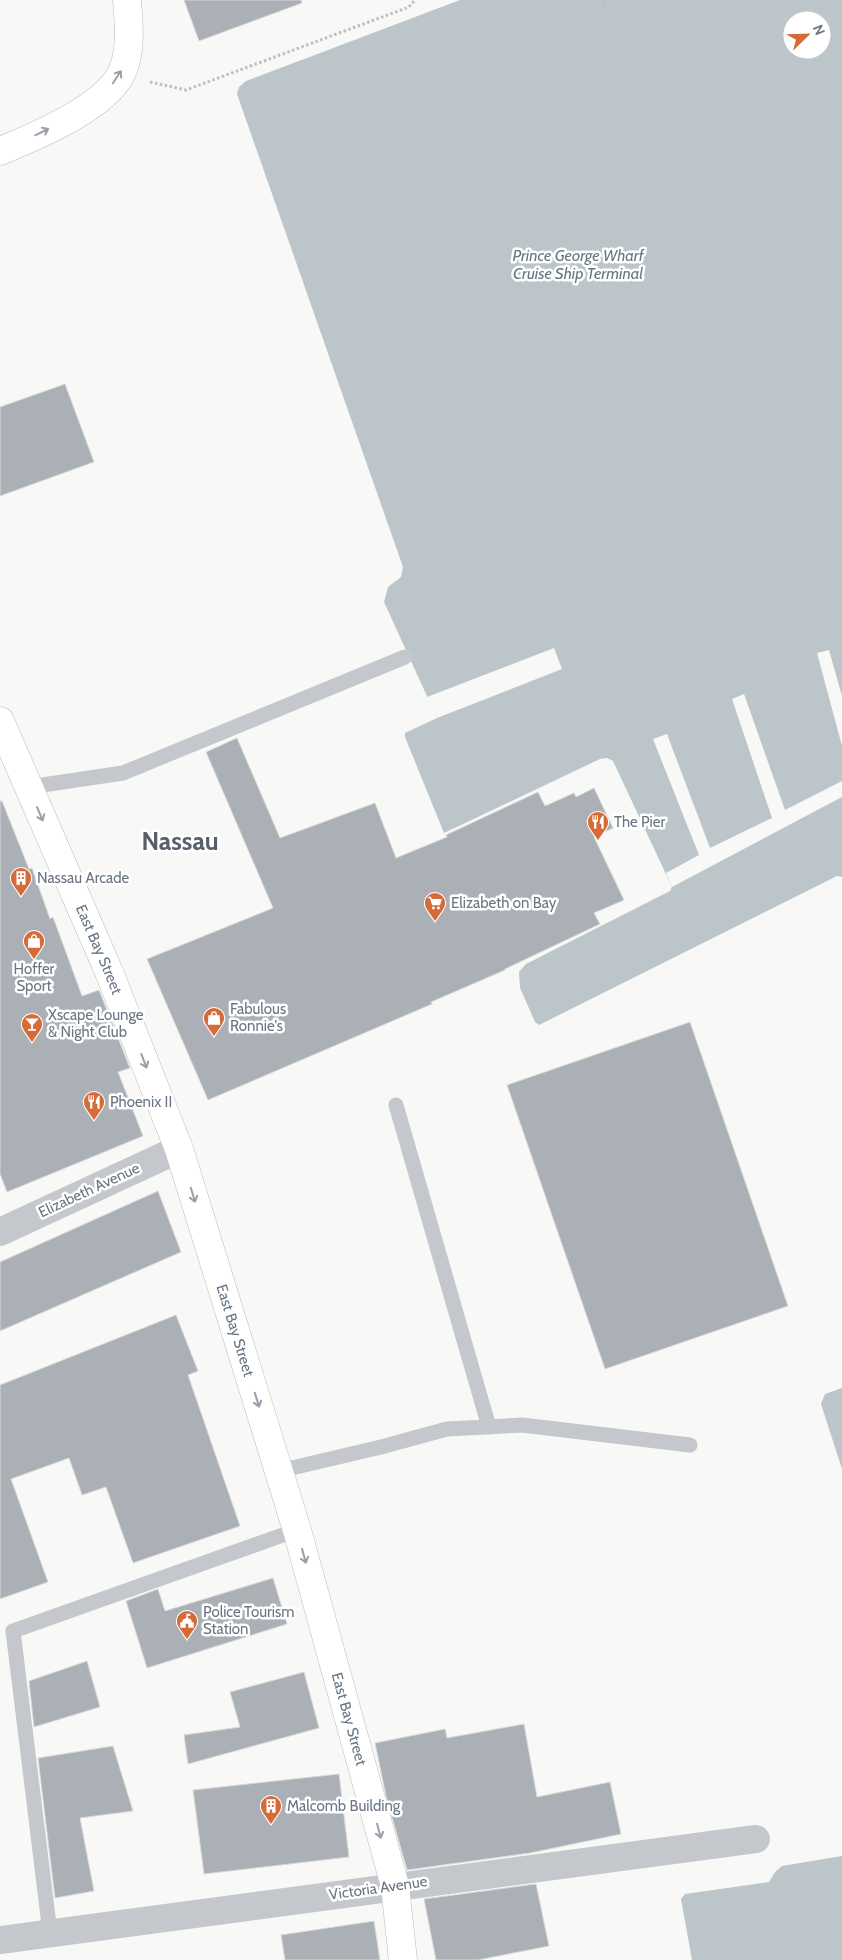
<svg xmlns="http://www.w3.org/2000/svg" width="842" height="1960" font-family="Cabin,sans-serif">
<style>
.water{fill:#bcc5ca;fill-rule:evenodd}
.pier{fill:#f8f8f6}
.building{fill:#aab0b6;stroke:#dadad8}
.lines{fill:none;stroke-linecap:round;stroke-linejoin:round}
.secondary-casing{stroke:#b7bbbf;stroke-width:29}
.highway-casing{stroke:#b7babd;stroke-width:29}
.path{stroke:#bcbec1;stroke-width:3;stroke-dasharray:2.5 2.5;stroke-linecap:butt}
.lane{stroke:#c4c7cb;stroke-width:15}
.street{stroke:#c4c7cb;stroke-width:28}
.secondary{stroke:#fff;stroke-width:28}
.highway{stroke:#fff;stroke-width:28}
.oneway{stroke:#979fa9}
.labels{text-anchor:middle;stroke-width:5;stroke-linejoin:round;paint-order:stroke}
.poi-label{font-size:15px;fill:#6a7684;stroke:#fff;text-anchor:start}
.street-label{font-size:15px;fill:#6a7684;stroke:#fff}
.water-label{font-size:16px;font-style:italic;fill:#65777f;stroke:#fff}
.town-label{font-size:25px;font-weight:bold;fill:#57606a;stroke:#fff}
</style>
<rect width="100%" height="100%" fill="#f8f8f6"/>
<path class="water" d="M 460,0 L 842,0 L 842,877 L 837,876 L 539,1025 L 535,1022 L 520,988 L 519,972 L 526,964 L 670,891 L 672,887 L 613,761 L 607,758 L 600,759 L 444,833 L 405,737 L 405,733 L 437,718 L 384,602 L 388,587 L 401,577 L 403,567 L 237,94 L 239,87 L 246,81 ZM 792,20 L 822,20 L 822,50 L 792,50 Z
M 842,1388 L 842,1469 L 821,1404 L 825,1394 Z
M 842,1856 L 842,1960 L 692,1960 L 681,1899 L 685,1894 L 769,1882 L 775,1872 L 782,1866 Z"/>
<path class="pier" d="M 554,648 L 562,669 L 437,718 L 427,697 Z
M 829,650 L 842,696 L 842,746 L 817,653 Z
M 744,694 L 785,810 L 842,781 L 842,797 L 672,887 L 666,873 L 699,855 L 653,739 L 667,734 L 710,848 L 772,818 L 732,699 Z"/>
<path class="building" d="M 184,0 L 301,0 L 302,3 L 199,41 Z
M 65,384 L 94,462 L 0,496 L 0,407 Z
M 237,738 L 280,838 L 375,803 L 396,858 L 447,837 L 446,835 L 538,792 L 545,806 L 574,793 L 576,797 L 594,788 L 613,828 L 594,837 L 624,900 L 594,913 L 600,924 L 505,969 L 505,970 L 431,1002 L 432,1004 L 208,1100 L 147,959 L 273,908 L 206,752 Z
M 0,801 L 2,801 L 29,869 L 32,868 L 50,919 L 53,917 L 82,996 L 99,990 L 130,1068 L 118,1072 L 143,1136 L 7,1192 L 0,1174 Z
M 690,1022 L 788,1306 L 605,1369 L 507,1085 Z
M 158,1191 L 181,1252 L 0,1331 L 0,1262 Z
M 176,1315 L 198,1371 L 188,1375 L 240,1526 L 133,1563 L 106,1487 L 82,1495 L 69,1458 L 11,1479 L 48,1582 L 0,1599 L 0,1385 Z
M 273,1578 L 287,1624 L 147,1668 L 126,1601 L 158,1589 L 165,1611 Z
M 87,1661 L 100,1707 L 34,1727 L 29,1681 Z
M 304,1672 L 319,1728 L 188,1764 L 184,1735 L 240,1727 L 230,1692 Z
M 524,1724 L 537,1797 L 610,1782 L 621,1834 L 530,1853 L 407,1870 L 386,1796 L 375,1743 L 445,1729 L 447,1738 Z
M 113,1746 L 133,1811 L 80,1818 L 94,1891 L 55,1898 L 38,1758 Z
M 339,1774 L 349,1857 L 204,1874 L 193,1790 Z
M 536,1884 L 549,1946 L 478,1960 L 436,1960 L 424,1899 Z
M 374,1921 L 380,1960 L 285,1960 L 281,1935 Z"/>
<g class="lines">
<g class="secondary-casing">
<path id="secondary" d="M 0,151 C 35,137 101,109 120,76 C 132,55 129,23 127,0"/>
</g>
<g class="highway-casing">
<g id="highway">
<path id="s1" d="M 0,721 L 109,972 L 179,1149 L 297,1530 L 395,1886 L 403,1960"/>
</g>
</g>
<path class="path" d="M 604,0 L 605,7
M 150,82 L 186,90 L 409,7 L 415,0"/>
<path class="lane" d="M 29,787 L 123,773 L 405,657
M 396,1105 L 489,1427
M 279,1471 L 381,1447 L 447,1429 L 522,1425 L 690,1445
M 50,1933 L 13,1631 L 297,1530"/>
<path class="street" d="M 0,1232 L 179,1149
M 0,1940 L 756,1839"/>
<use href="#secondary" class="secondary"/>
<use href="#highway" class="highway"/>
</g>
<defs><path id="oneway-shaft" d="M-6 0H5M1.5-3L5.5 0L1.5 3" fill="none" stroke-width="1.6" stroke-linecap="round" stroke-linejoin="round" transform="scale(1.25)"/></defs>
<g class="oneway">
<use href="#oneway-shaft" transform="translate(117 77) rotate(-57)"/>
<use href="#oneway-shaft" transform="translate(42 132) rotate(-26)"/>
<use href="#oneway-shaft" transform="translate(40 814) rotate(67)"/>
<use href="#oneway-shaft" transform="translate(144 1061) rotate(69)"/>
<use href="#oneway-shaft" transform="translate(193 1195) rotate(73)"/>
<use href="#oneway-shaft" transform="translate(257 1400) rotate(73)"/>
<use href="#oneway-shaft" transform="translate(304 1556) rotate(75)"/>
<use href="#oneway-shaft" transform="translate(379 1831) rotate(75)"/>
</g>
<defs>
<g id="restaurant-pin" transform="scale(1.125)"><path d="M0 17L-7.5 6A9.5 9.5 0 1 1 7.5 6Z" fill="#d66b38" stroke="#fff"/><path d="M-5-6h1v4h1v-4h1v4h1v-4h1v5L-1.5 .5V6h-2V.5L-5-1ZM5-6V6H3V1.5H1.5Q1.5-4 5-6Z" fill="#fff"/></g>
<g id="building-pin" transform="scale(1.125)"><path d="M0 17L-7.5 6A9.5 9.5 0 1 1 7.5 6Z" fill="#d66b38" stroke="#fff"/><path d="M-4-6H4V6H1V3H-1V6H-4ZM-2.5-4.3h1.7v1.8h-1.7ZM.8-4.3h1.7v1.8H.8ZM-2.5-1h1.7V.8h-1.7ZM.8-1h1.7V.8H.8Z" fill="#fff"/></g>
<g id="supermarket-pin" transform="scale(1.125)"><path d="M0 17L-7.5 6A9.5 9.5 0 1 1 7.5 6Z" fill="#d66b38" stroke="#fff"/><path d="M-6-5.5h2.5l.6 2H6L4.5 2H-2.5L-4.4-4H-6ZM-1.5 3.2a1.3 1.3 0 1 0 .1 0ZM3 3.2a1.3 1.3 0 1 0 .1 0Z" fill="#fff"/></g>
<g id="shop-pin" transform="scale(1.125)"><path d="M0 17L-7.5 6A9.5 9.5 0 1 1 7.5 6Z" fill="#d66b38" stroke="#fff"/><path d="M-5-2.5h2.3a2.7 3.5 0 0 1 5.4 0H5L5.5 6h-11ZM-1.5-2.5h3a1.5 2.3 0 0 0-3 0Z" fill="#fff"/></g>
<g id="bar-pin" transform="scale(1.125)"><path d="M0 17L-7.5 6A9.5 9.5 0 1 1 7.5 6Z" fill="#d66b38" stroke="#fff"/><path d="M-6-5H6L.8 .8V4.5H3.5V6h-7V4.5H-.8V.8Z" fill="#fff"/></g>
<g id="civic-pin" transform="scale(1.125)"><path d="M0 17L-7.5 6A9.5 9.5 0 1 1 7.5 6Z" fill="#d66b38" stroke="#fff"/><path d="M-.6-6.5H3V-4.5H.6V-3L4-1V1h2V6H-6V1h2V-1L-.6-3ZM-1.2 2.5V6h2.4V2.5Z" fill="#fff"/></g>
</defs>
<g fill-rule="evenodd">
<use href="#restaurant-pin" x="598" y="822"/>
<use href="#building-pin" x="21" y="878"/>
<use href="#supermarket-pin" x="435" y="903"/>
<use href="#shop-pin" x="34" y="941"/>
<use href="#shop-pin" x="214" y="1018"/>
<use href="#bar-pin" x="32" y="1024"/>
<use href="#restaurant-pin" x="94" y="1102"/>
<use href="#civic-pin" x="187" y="1621"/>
<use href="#building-pin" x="271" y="1806"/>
</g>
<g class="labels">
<g class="poi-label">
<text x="614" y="827">The Pier</text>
<text x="37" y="883">Nassau Arcade</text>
<text x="451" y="908">Elizabeth on Bay</text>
<text x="34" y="974" text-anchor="middle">Hoffer<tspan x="34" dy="17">Sport</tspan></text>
<text x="230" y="1014">Fabulous<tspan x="230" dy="17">Ronnie's</tspan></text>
<text x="48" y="1020">Xscape Lounge<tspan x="48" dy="17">&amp; Night Club</tspan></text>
<text x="110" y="1107">Phoenix II</text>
<text x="203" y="1617">Police Tourism<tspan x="203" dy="17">Station</tspan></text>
<text x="287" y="1811">Malcomb Building</text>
</g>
<g class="street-label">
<text dy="5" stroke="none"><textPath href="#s1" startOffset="249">East Bay Street</textPath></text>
<text transform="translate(89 1190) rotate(-25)" y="5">Elizabeth Avenue</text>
<text dy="5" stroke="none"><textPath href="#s1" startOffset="654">East Bay Street</textPath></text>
<text dy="5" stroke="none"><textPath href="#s1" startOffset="1059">East Bay Street</textPath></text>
<text transform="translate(378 1888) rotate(-8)" y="5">Victoria Avenue</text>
</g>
<g class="water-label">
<text x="578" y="261">Prince George Wharf<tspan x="578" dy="18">Cruise Ship Terminal</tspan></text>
</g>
<g class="town-label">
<text x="180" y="850">Nassau</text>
</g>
</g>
<g transform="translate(807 35) rotate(67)"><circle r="24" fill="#ffffff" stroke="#c3c8ce"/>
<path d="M0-4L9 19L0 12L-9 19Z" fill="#d66b38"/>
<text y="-8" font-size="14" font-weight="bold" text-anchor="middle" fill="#6a7684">N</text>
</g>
</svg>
